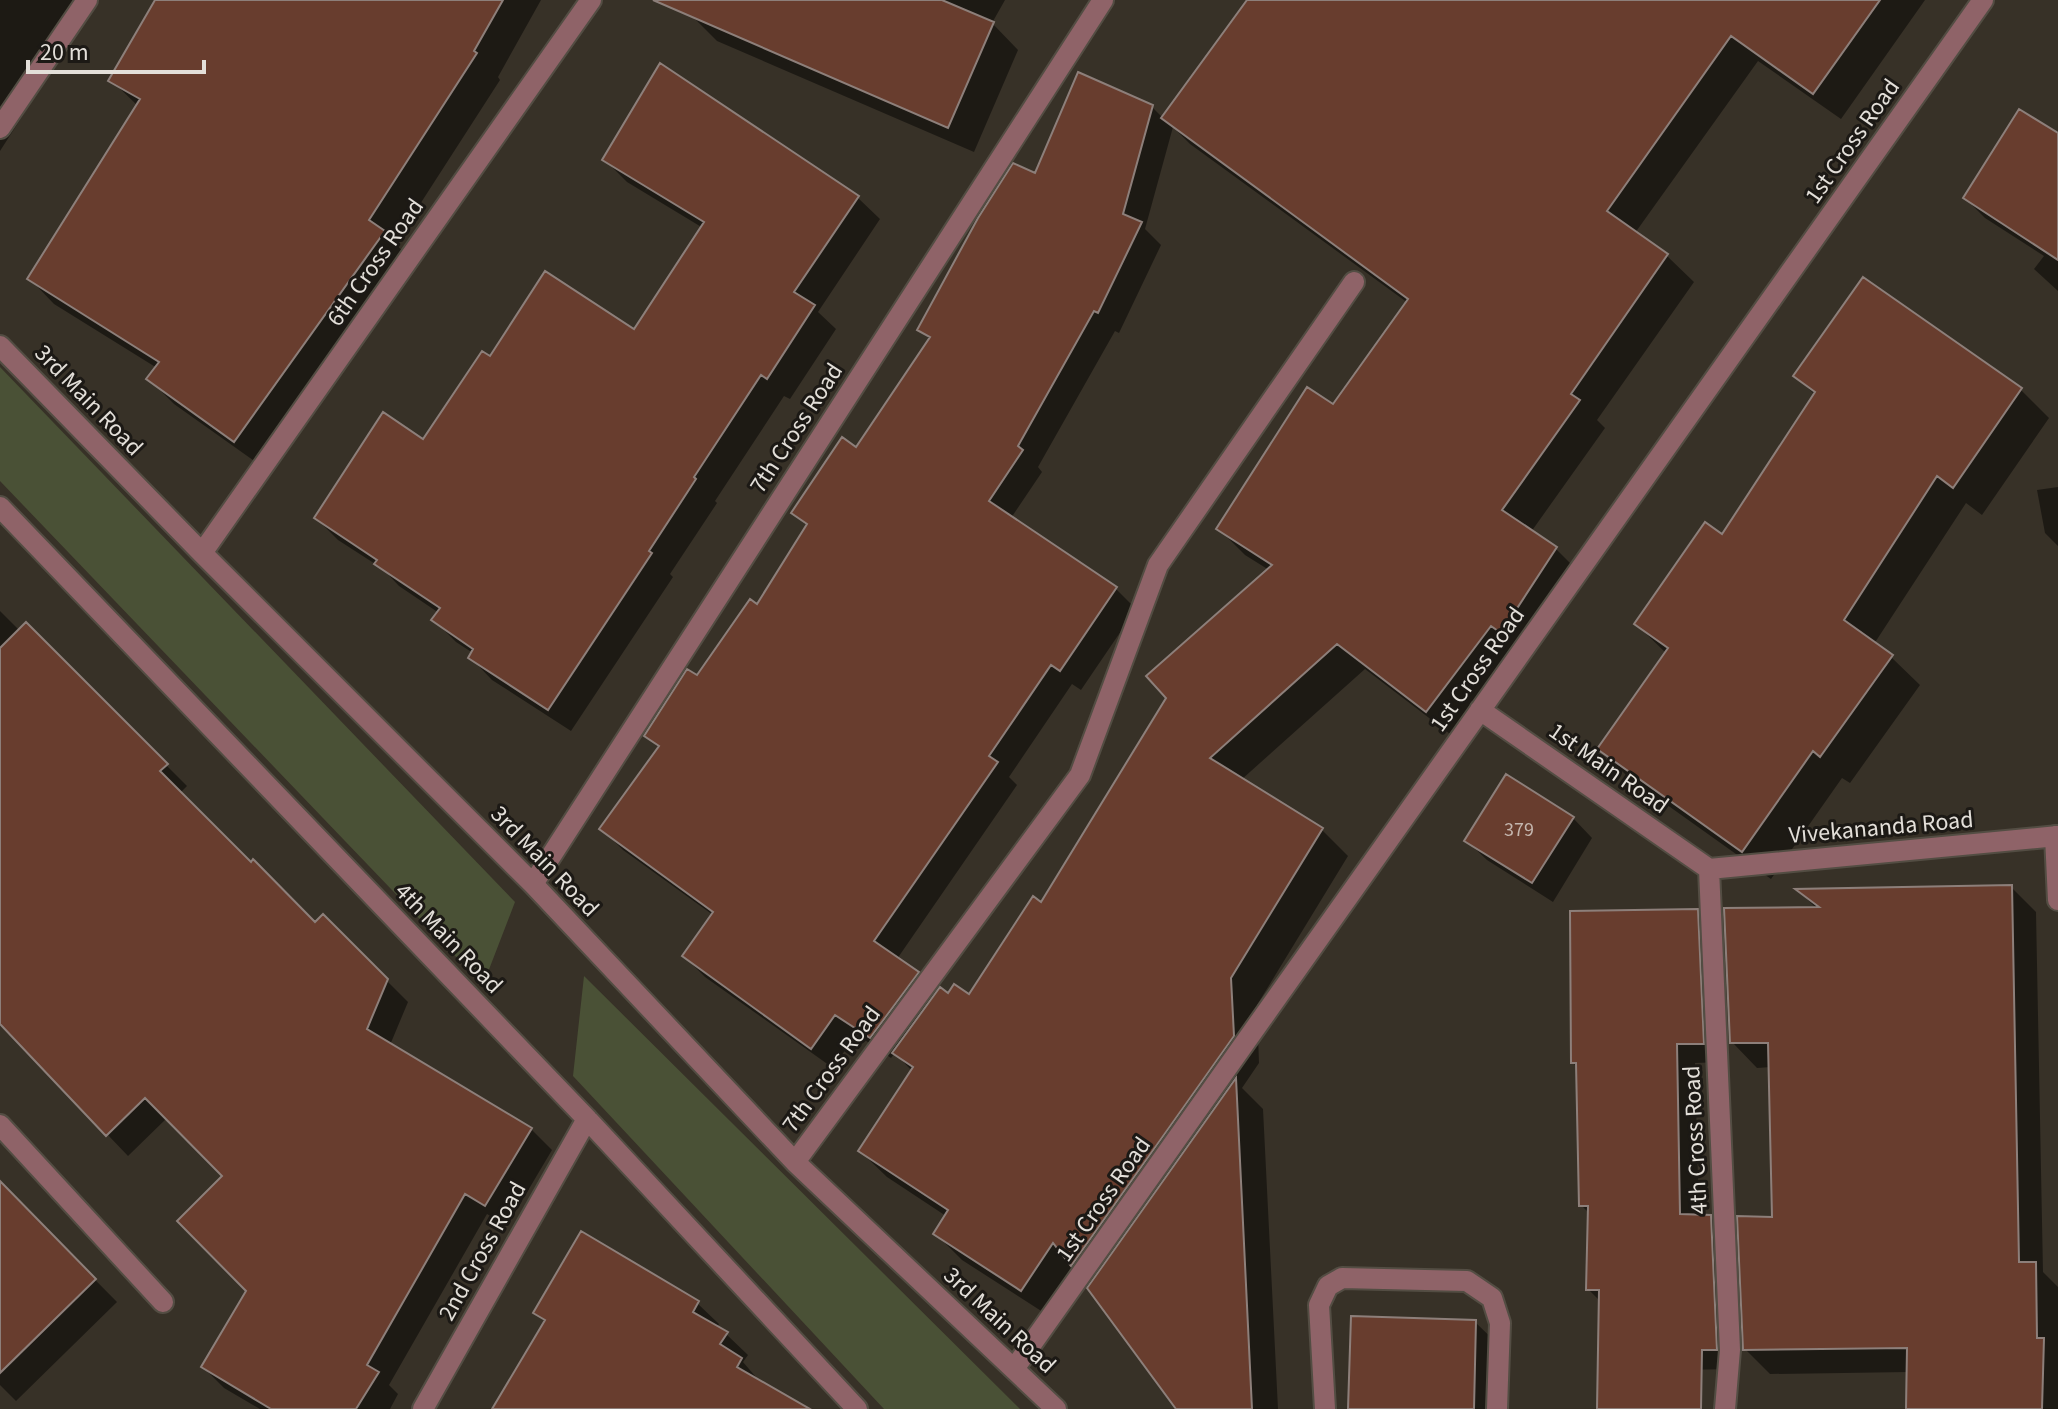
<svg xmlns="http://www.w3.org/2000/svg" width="2058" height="1409" font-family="'Source Sans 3',sans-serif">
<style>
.green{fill:#4a5136}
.shadow{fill:#0007;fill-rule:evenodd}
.building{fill:#683d2e;stroke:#8d7f7a;stroke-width:2}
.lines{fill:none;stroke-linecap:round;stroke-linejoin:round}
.minor-casing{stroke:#534d43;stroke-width:24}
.minor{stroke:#8f6368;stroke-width:20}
.labels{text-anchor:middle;stroke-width:6;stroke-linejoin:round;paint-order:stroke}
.number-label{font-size:20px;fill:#c4b6ae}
.street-label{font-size:24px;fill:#e3dfd9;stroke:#1c1915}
</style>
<rect width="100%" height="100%" fill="#373127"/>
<path class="green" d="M 0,367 L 515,902 L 483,985 L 0,481 Z
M 584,976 L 1020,1409 L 884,1409 L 573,1076 Z"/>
<path class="shadow" d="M 0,0 L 97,0 L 0,151 Z
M 157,0 L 541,0 L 498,77 L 500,80 L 395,243 L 408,257 L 260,465 L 174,404 L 149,379 L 157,368 L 54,304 L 30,279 L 138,106 L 111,80 Z
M 700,0 L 1005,0 L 992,23 L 1018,50 L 974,152 L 717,41 L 691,15 Z
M 1250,0 L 1925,0 L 1841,119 L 1758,61 L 1635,233 L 1667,256 L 1694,282 L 1597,420 L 1605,428 L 1531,532 L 1556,549 L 1582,575 L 1454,737 L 1365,669 L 1241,780 L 1322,830 L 1348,856 L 1257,1005 L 1259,1063 L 1242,1088 L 1263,1109 L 1278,1409 L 1179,1409 L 1092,1285 L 1078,1271 L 1049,1316 L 962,1260 L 935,1233 L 946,1216 L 887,1177 L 860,1151 L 912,1071 L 895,1053 L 891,1058 L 856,1034 L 833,1068 L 705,977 L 684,956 L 713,915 L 623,850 L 602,829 L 660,749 L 647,736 L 758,606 L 808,527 L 793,512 L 857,449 L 931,340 L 920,329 L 1036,175 L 1152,107 L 1163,118 ZM 1173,127 L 1190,144 L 1408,303 L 1334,407 L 1219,529 L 1245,555 L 1269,570 L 1041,904 L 969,997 L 937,994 L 917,974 L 897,959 L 1017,785 L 1009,777 L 1072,684 L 1081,690 L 1136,609 L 1116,589 L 1011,518 L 1042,472 L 1038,467 L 1115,331 L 1119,333 L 1161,245 L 1145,229 Z
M 2058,136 L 2058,291 L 2034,269 L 2044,256 L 1985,218 L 1965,198 Z
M 605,160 L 857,197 L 880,219 L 818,312 L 836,329 L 790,399 L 784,396 L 715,501 L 717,503 L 670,574 L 673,577 L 571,731 L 492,680 L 470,657 L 473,653 L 456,642 L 434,620 L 439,613 L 399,586 L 383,569 L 338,540 L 316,518 L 423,442 L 490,358 L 634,332 L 703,228 L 627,182 Z
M 1863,280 L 2021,390 L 2049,418 L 1982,515 L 1966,503 L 1874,644 L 1891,657 L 1920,685 L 1850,783 L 1842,778 L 1771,879 L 1628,777 L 1600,749 L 1666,653 L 1636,624 L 1723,537 L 1815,395 L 1796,376 Z
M 2058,487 L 2058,546 L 2045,533 L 2037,490 Z
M 0,611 L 20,631 L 26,625 L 187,786 L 180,793 L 315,925 L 323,917 L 408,1002 L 390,1045 L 531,1129 L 552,1150 L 507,1226 L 487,1214 L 389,1385 L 398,1394 L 390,1409 L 260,1409 L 224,1388 L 203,1367 L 248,1291 L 225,1177 L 167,1118 L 128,1156 L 0,1022 Z
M 1573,818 L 1592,838 L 1553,902 L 1487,860 L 1467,841 Z
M 2011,887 L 2036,912 L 2043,1272 L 2058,1287 L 2058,1409 L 1908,1409 L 1909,1372 L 1770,1374 L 1745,1349 L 1774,1219 L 1771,1067 L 1757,1068 L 1732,1042 L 1817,909 L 1799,891 Z
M 1697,911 L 1717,930 L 1722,1062 L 1695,1063 L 1699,1217 L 1710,1217 L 1730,1237 L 1736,1369 L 1620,1371 L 1601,1302 L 1588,1289 L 1589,1213 L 1581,1205 L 1578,1068 L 1573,1063 Z
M 20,1204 L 117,1302 L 16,1401 L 0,1385 L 0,1208 Z
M 697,1303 L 719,1324 L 717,1328 L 726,1334 L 748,1355 L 743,1362 L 761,1383 L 798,1409 L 499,1409 L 546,1322 L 536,1312 Z
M 1475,1322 L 1504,1350 L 1502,1409 L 1350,1409 Z"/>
<path class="building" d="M 155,0 L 503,0 L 474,51 L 477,53 L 369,220 L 385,231 L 234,442 L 146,379 L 159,362 L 27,279 L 140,99 L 108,81 Z
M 653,0 L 942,0 L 994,22 L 948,128 Z
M 1247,0 L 1880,0 L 1813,94 L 1731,36 L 1607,211 L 1668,254 L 1571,394 L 1580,400 L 1502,510 L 1557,547 L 1501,633 L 1491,626 L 1426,712 L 1337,644 L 1210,758 L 1323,828 L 1231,978 L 1234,1036 L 1071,1266 L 1053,1243 L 1021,1291 L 933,1234 L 948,1210 L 858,1151 L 913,1067 L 892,1053 L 940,987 L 948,993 L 954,984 L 969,994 L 1033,896 L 1041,902 L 1166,698 L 1146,676 L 1272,565 L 1216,529 L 1307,387 L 1333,404 L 1408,299 L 1161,118 Z
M 660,63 L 859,196 L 794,292 L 815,305 L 767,379 L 761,375 L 694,477 L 696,479 L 649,551 L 652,553 L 548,710 L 468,658 L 473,649 L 431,620 L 440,608 L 374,564 L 377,560 L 314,518 L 383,412 L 423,439 L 482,351 L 490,356 L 545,271 L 634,329 L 704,222 L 602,160 Z
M 1078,72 L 1153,105 L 1123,214 L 1142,222 L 1098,313 L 1094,311 L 1018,446 L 1023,450 L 989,501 L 1117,587 L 1060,671 L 1051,665 L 989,756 L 998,762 L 874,941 L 919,972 L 870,1038 L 835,1015 L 811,1049 L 682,956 L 713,912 L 599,829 L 659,746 L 644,736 L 687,669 L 697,675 L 750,599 L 757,604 L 807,524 L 791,513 L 842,437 L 856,447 L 930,337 L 917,330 L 978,218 L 1013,163 L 1035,173 Z
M 2019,109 L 2058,133 L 2058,260 L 1963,198 Z
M 1863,277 L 2022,388 L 1953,488 L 1937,476 L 1844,620 L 1893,655 L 1820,757 L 1813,751 L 1742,852 L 1597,749 L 1668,648 L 1634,624 L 1705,522 L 1722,534 L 1815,392 L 1793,376 Z
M 26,622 L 168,764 L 160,771 L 251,862 L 253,859 L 315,922 L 323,914 L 388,979 L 367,1029 L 532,1128 L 485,1206 L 465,1194 L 367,1365 L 379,1372 L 356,1409 L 271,1409 L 201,1367 L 246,1291 L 177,1221 L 222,1176 L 145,1098 L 106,1136 L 0,1024 L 0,648 Z
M 1506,774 L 1574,817 L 1532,883 L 1464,841 Z
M 2012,885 L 2019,1262 L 2036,1262 L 2037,1338 L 2044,1338 L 2042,1409 L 1906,1409 L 1907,1348 L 1743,1350 L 1737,1216 L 1772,1217 L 1768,1043 L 1730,1043 L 1724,908 L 1819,907 L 1795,889 Z
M 1698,909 L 1704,1044 L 1677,1044 L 1680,1214 L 1711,1215 L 1717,1350 L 1702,1350 L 1701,1409 L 1597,1409 L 1599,1290 L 1586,1290 L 1588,1206 L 1579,1206 L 1576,1063 L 1571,1063 L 1570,911 Z
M 1236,1078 L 1252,1409 L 1176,1409 L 1087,1288 Z
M 0,1181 L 96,1279 L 0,1373 Z
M 581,1231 L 699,1301 L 693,1312 L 728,1332 L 720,1344 L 742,1358 L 737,1367 L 810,1409 L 492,1409 L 545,1320 L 533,1313 Z
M 1351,1316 L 1476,1320 L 1474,1409 L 1348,1409 Z"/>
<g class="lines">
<g class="minor-casing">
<path id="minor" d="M 0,128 L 87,0
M 0,346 L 202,553 L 533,884 L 795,1162 L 1056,1409
M 0,507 L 587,1119 L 857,1409
M 202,553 L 591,0
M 1480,710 L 1709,869
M 2055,836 L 2058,900
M 1709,869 L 1730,1350 L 1725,1409
M 1709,869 L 2058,836
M 533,884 L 1103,0
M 0,1125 L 163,1302
M 795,1162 L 1080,775 L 1158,565 L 1354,282
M 1014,1369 L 1983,0
M 423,1409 L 587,1119
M 1325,1409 L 1319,1305 L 1328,1286 L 1342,1278 L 1467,1281 L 1492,1298 L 1500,1323 L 1497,1409"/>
</g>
<use href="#minor" class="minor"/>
</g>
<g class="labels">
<g class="number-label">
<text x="1519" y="836">379</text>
</g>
<g class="street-label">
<text transform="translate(1852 141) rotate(-55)" y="8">1st Cross Road</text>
<text transform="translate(375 262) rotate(-55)" y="8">6th Cross Road</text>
<text transform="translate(89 400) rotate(46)" y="8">3rd Main Road</text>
<text transform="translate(796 428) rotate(-57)" y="8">7th Cross Road</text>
<text transform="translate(1477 669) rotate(-55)" y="8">1st Cross Road</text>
<text transform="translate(1609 768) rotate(35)" y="8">1st Main Road</text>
<text transform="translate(1881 827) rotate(-5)" y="8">Vivekananda Road</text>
<text transform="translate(545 861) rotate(46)" y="8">3rd Main Road</text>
<text transform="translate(449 938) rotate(46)" y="8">4th Main Road</text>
<text transform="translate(831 1069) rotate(-54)" y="8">7th Cross Road</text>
<text transform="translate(1695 1140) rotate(-93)" y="8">4th Cross Road</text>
<text transform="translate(1103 1199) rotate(-55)" y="8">1st Cross Road</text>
<text transform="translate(482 1251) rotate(-61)" y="8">2nd Cross Road</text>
<text transform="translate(1000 1320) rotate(43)" y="8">3rd Main Road</text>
</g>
</g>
<path d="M28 60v12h176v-12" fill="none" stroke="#e3dfd9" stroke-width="4"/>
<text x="40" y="60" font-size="24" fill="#e3dfd9" stroke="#1c1915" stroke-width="6" paint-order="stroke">20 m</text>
</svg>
